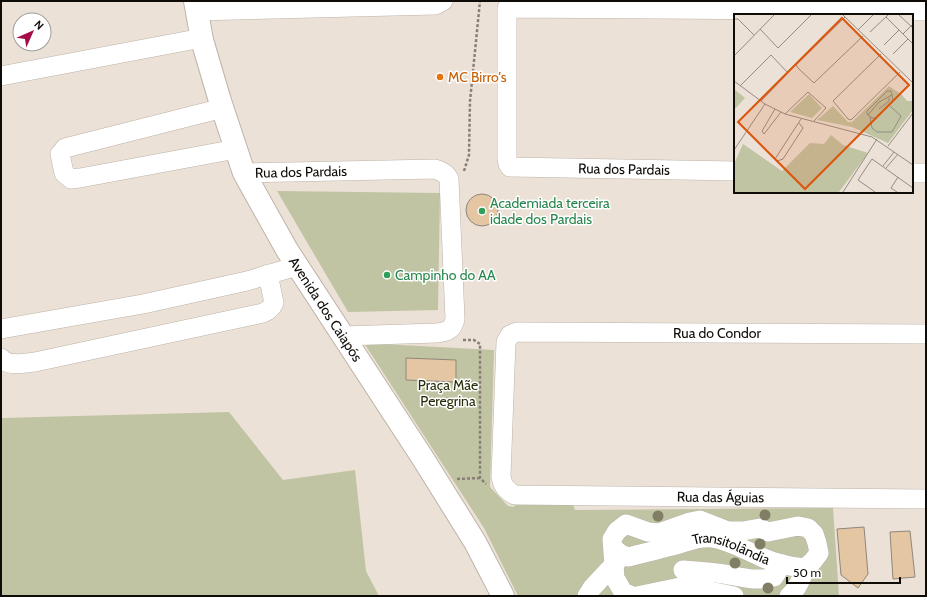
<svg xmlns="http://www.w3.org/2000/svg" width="927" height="597" font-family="Cabin,sans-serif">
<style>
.green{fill:#c0c4a3}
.building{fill:#e5c6a3;stroke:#8f867c}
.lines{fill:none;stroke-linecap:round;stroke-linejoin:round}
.minor-casing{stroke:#bcb3a8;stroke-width:20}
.major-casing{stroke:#bcb3a8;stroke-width:24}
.path{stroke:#877f78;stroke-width:2.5;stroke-dasharray:3 2;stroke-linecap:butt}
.minor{stroke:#fff;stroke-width:19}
.major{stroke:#fff;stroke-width:22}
.tree{fill:#817e66}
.food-dot{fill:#e8710a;stroke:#fff;stroke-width:1.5}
.leisure-dot{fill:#2e9e5b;stroke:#fff;stroke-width:1.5}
.labels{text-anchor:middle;stroke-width:3;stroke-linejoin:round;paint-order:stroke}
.food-label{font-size:14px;fill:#c56008;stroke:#fff;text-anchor:start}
.street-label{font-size:14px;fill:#0f0c08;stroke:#fff}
.leisure-label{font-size:14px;fill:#27864d;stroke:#fff;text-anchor:start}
.park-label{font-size:14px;fill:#2a2d0a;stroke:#fff}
.inset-road{fill:none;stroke:#948c84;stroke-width:1}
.view{fill:#dd550c;fill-opacity:0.15;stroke:#dd550c;stroke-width:2}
.inset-edge{fill:none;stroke:#0f0c08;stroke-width:2}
</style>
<rect width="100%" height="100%" fill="#ece1d6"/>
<path class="green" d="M 277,191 L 440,193 L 438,310 L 348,312 Z
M 364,343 L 494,350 L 490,487 L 508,506 L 514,507 L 516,502 L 572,502 L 575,510 L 833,508 L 839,596 L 518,596 L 484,528 Z
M 229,412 L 283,480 L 355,470 L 366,571 L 379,596 L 1,596 L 1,418 Z"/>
<path class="building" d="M466 210a16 16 0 1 1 32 0a16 16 0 1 1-32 0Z
M 406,358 L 456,360 L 456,382 L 406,380 Z
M 864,527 L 868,574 L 858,588 L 841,575 L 837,529 Z
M 910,531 L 915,577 L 893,579 L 890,532 Z"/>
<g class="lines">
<g class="minor-casing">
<g id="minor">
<path d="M 197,11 L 435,5 L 443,1"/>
<path d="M 1,76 L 202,38"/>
<path d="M 223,108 L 65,148 L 60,154 L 64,173 L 71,179 L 80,178 L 236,149"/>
<path d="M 735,171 L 510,167 L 508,164 L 507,159 L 507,8 L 926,11"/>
<path id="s1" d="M 244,173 L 435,169 C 441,171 446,173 449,179 L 455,319 C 453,330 447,332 436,333 L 343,336"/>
<path d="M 912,173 L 926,173"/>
<path d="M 1,329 L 143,304 L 247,281 L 297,266"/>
<path id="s2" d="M 926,334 L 517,332 L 510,335 L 506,342 L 501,476 C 502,485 506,491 515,495 L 926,499"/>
<path d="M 1,358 C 8,367 25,363 35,362 L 263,313 C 268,311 271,309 274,303 L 268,274"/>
<path id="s3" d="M 613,548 L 622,555 L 629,557 C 642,553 655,551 668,547 C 684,544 696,536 712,538 C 730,541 745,550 761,557 C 775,563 790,567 805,568 L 813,561 L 819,553 L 817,543 L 814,534 L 808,528 L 798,526 L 768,532 L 760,528 L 743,531 L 728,531 L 700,520 L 690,522 L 659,533 L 648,532 L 626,524 L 617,531 L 612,539 L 615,578 L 623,592 L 632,596"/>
<path d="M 683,570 C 697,571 711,572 724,574 C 741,577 757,582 774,577 L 782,564"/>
<path d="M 587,596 L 592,588 L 619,559"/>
<path d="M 637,596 L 685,586 L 734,596"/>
<path d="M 789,596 C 798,589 802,578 805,568"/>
</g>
</g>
<g class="major-casing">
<g id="major">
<path id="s4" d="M 195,1 L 202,40 L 220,101 L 244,173 L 287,250 L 422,457 L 475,542 L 503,596"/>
</g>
</g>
<path class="path" d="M 464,171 L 469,155 L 470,101 L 480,1
M 463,340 L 474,340 L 480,344 L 480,478 L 486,484
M 457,479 L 480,478"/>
<use href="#minor" class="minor"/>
<use href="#major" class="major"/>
</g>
<g class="tree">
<circle cx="765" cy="515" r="5.5"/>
<circle cx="658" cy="516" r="5.5"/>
<circle cx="760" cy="544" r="5.5"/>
<circle cx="735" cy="563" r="5.5"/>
<circle cx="768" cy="588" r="5.5"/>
</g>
<circle class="food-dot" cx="440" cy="77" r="4"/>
<g class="leisure-dot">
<circle cx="482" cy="211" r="4"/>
<circle cx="387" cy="275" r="4"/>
</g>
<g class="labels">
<g class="food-label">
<text x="448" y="82">MC Birro's</text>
</g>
<g class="street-label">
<text transform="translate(624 169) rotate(1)" y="5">Rua dos Pardais</text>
<text dy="5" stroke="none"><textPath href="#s1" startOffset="57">Rua dos Pardais</textPath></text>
<text dy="5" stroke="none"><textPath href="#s4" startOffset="338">Avenida dos Caiapós</textPath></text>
<text x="717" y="338">Rua do Condor</text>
<text dy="5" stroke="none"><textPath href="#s2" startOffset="789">Rua das Águias</textPath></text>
<text dy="5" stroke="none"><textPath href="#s3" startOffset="125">Transitolândia</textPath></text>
</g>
<g class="leisure-label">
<text x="490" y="208">Academiada terceira<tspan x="490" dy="16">idade dos Pardais</tspan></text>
<text x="395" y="280">Campinho do AA</text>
</g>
<g class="park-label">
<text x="448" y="390">Praça Mãe<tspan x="448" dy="16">Peregrina</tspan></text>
</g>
</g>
<g transform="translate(734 14)">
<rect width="179" height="179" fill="#ece1d6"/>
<path d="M 155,72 L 168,81 L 173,87 L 178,87 L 179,96 L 154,129 L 118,113 L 83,106 L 99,92 L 114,108 L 118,108 ZM 0,75 L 11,84 L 0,96 ZM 75,80 L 88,94 L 78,104 L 56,98 ZM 97,121 L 109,131 L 134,139 L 105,178 L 0,178 L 0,150 L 9,130 L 48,157 L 76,129 L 90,130 Z" fill="#c0c4a3"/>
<path class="inset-road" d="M 109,1 L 179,69M 165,1 L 179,14M 111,3 L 62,51 L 65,55 L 80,69 L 129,22M 152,3 L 179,30M 0,5 L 4,5 L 20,21M 26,15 L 44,34 L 77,1M 124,16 L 139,1M 136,18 L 154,1M 169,20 L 179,10M 150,31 L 165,16M 147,40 L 99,87 L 114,105 L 117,106 L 166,58M 159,40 L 174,25M 0,42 L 40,1M 0,67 L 31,90 L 51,100 L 138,123 L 179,151M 6,72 L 37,41 L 54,59 L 27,87M 41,95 L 28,117 L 30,120 L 47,98M 145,95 L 155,87 L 155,84M 51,100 L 74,78 L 92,94 L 80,107M 134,101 L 145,88 L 158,81 L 157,77 L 153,77 L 133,97 L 133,100 L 134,101 L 138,104 L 142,104 L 159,87 L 158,81M 136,102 L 138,114 L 143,118 L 158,118 L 167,102 L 156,92M 65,109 L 69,114 L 49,145 L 43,147 L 41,145 L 67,105M 154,132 L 179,99M 0,136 L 31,90M 149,152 L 160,138M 152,154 L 164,140M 109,178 L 143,125M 141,178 L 124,166 L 138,145 L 179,174M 163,178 L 157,174 L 164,163"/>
<path class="view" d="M 108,4 L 175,71 L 71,175 L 4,108 Z"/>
<rect width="179" height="179" class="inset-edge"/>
</g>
<rect width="927" height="597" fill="none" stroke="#0f0c08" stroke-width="4"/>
<g transform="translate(32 32) rotate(45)"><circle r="19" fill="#ffffff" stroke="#9f9e9c"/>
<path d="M0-3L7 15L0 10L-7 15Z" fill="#a40d47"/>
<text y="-6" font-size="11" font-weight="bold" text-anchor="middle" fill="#0f0c08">N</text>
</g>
<path d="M787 577v6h113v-6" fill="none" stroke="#0f0c08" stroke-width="2"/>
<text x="793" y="577" font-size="12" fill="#0f0c08" stroke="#ffffff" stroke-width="3" paint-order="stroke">50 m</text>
</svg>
